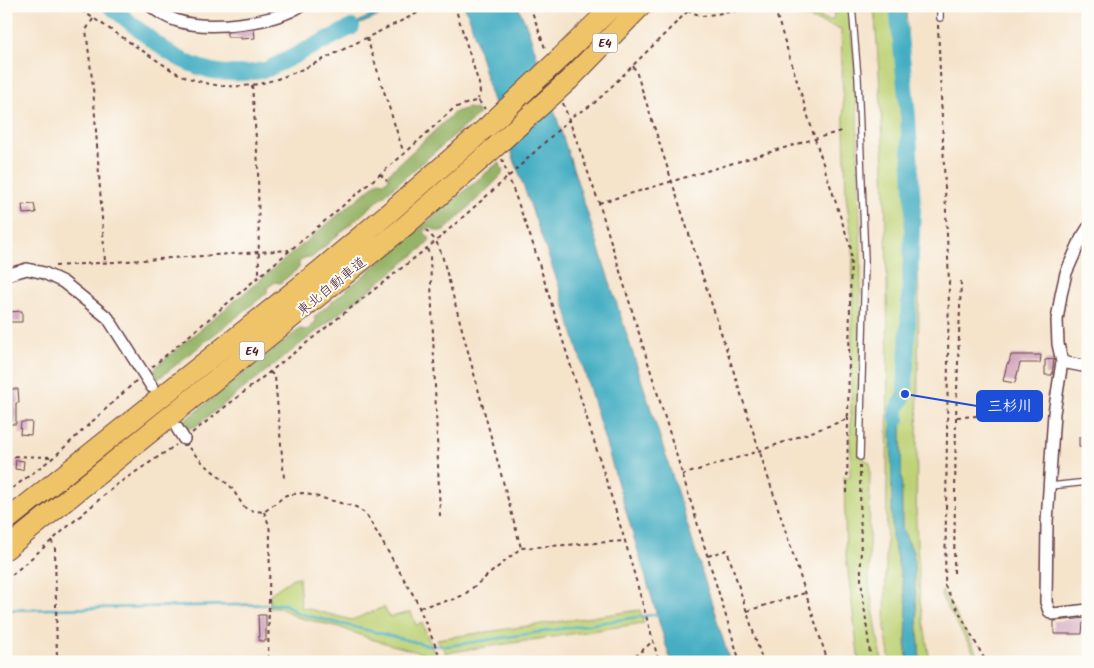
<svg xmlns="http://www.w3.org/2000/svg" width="1094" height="668" font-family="Kalam,'Klee One',sans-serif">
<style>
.green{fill:#bdd276;stroke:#847850}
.forest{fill:#96b467;stroke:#706a49}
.water{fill:#44aec3;stroke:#476677}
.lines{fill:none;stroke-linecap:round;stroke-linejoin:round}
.stream{stroke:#44aec3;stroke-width:2.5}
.river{stroke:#44aec3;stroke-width:16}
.building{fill:#cd9eb7}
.service-casing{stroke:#643c43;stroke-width:8}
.minor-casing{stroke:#643c43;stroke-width:14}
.motorway-casing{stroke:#643c43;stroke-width:22}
.path{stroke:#643c43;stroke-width:2;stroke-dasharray:4 4;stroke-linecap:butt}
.service{stroke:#fff;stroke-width:5.5}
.minor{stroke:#fff;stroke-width:11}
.motorway{stroke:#efc469;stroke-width:20}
.motorway-bridge-casing{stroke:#643c43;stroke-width:22;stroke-linecap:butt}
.motorway-bridge{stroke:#efc469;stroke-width:20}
.labels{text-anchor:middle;stroke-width:4;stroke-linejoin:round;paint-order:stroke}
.shield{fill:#fdfcf7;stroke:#806168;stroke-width:1}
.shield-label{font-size:12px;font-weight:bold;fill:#4a1f2b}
.street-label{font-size:14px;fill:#4a1f2b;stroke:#fdfcf7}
.leader{fill:none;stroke:#1d4ed8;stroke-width:2}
.callout-dot{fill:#1d4ed8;stroke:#fdfcf7;stroke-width:2}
.callout{fill:#1d4ed8;stroke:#1d4ed8;stroke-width:2}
.callout-label{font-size:15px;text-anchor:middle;font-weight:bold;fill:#fff}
</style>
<rect width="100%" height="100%" fill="#fdfcf7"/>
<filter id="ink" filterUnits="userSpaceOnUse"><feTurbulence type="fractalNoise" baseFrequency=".02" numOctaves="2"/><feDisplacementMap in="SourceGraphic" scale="10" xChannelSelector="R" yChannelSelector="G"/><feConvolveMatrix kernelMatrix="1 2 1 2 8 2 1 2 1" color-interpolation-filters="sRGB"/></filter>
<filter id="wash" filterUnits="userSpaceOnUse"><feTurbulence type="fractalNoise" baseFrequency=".0096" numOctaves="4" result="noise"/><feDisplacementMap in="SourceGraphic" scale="20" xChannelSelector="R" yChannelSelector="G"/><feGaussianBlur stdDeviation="1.12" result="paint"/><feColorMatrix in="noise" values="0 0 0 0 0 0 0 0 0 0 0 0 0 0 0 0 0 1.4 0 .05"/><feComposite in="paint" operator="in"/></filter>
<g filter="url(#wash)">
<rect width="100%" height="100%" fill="#f5e3ca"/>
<path class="green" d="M 773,6 L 785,6 L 829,20 L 832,20 L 834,17 L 833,6 L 848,6 L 856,79 L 861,255 L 860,456 L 870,463 L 869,583 L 882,662 L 859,662 L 846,556 L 844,477 L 850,477 L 853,249 L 846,196 L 841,29 Z
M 874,6 L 906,6 L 919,294 L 916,523 L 920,600 L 930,662 L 920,662 L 913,552 L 902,528 L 901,415 L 902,398 L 892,536 L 907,604 L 906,650 L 908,662 L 890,662 L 885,628 C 888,421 892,213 874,6 Z
M 299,577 L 301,607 L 352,620 L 384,607 L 389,617 L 411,612 L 416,625 L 422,623 L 436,657 L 374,640 L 339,627 L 296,617 L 282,608 L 270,608 L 270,594 L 293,578 Z
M 942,590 L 982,662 L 979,662 L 941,596 Z
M 640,610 L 644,623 L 446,653 L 437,639 Z"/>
<path class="forest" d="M 468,108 L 477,110 L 479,114 L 311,258 L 306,257 L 299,262 L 299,268 L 280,283 L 275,282 L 267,288 L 267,293 L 158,379 C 153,371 154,369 160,363 L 379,181 L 384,182 L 389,179 L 388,174 L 455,112 Z
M 499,162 L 503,171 L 501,176 L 444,231 L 437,231 L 429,227 L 424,232 L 430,239 L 425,246 L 196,426 L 187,429 L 180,424 L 300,329 L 307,330 L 316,321 L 314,317 Z"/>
<path class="water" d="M 388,6 L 402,6 L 333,36 L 387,6 Z
M 464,6 L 518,6 L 528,29 L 666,456 L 730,662 L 671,662 L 558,283 L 490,92 L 470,19 Z
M 900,393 L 902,398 L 901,415 L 902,528 L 913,552 L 920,662 L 908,662 L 906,650 L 907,604 L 892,536 L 891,408 Z"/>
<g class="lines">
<path class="stream" d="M 6,610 L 285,604 L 297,613 L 427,645 L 448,646 L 658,614"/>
<path class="river" d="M 110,6 C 161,47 197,87 268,69 L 352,27
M 897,6 L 908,117 L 913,207 L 905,394 L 897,409 L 897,419"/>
</g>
<g id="blocks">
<path class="building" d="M 254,29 L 255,38 L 241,39 L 241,37 L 227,37 L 227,32 Z
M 34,204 L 36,213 L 23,214 L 22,205 Z
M 22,311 L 22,322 L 6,322 L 6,312 Z
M 1011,355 L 1041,355 L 1040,363 L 1020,363 L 1015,383 L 1003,381 L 1007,364 L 1009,363 Z
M 1054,359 L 1052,375 L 1045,375 L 1045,360 Z
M 6,389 L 18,389 L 19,403 L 16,403 L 16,424 L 6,424 Z
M 21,422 L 32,422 L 31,435 L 20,434 Z
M 1079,437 L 1088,437 L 1088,448 L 1079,447 Z
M 16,460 L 24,461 L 23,470 L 15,469 Z
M 258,615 L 266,615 L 266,641 L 259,641 Z
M 1088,618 L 1088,622 L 1083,623 L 1082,634 L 1054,634 L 1054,621 Z"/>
</g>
</g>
<g filter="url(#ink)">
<use href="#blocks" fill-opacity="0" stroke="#643c43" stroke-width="1"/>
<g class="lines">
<g class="service-casing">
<path id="service" d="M 852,6 L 858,78 L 865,260 L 860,457
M 940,6 L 940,18
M 1050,486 L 1088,482"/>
</g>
<g class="minor-casing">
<path id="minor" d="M 151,6 C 159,13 168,18 178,21 C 209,31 273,23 300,6
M 1088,228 L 1081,239 L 1066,273 L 1061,295 L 1057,320 L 1058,344 L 1062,362 L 1054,413 L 1047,522 L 1046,602 L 1049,611 L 1053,614 L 1088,610
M 6,275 L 27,269 L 44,273 L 63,282 L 108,318 L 152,387
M 1062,362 L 1088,367
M 177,428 L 184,439"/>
</g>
<g class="motorway-casing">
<path id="motorway" d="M 561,57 L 613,6
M 569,80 L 641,6
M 6,521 L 319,271 L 391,211 L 486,128
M 6,549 L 405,226 L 493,149"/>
</g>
<path class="path" d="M 75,6 L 173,71 C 239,104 286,78 346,48 C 374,34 403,20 432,6
M 453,6 L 456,10 L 479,84 L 480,93 L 478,99
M 530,6 L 546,51
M 93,19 L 86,30 L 93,87 L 105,262
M 938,25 L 949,282 L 945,586 L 986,662
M 367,38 L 404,154
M 633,66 L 636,71 L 828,662
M 252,85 L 258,165 L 259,275
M 563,103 L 599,203 L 740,662
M 502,159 L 532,241 L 625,541 L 659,662
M 380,174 L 387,181
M 599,203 L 841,131
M 426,230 L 436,241 L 442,255 L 521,548
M 427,249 L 430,256 L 440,516
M 55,266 L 289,250
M 152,367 L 404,154 L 454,108 L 478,100 L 485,109
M 270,372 L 275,377 L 284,478
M 957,417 L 1044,413
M 192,433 L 436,241 L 508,177 L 574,115 L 592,105 L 602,96 L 693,6
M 189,448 L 201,461 L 231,487 L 244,507 L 249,510 L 264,512 L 286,495 L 303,493 L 356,507 L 366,514 L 415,598 L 438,652 L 447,662
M 6,456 L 54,457
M 860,465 L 861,580 L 871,662
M 682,475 L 759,451 L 845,420 L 848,415 L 851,249 L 815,139 L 776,13 L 771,9 L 763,7 L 702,16 L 688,11
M 6,493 L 54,457 L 137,380
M 847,493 L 848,418
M 264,512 L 269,525 L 270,533 L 268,662
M 51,540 L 55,548 L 57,662
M 708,556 L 727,550 L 763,662
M 954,573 L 956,417 L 961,281
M 6,580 L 116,485 L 176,445
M 420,607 L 455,599 L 465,594 L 521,548 L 625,541
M 747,611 L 805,593
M 629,662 L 653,641"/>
<use href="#service" class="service"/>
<use href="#minor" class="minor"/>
<use href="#motorway" class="motorway"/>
<g class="motorway-bridge-casing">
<path id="motorway-bridge" d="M 486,128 L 561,57
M 493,149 L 569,80"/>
</g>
<use href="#motorway-bridge" class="motorway-bridge"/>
</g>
</g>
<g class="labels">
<g class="shield">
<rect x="592.5" y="33.5" width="25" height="19" rx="4"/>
<rect x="239.5" y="341.5" width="25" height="19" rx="4"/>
</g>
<g class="shield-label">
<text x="605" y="47">E4</text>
<text x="252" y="355">E4</text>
</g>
<g class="street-label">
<text transform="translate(331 286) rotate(-39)" y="5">東北自動車道</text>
</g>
</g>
<path class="leader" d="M905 394L977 406"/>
<circle class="callout-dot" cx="905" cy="394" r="5"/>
<rect class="callout" x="977" y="391" width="65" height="30" rx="5"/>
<g class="callout-label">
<text x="1010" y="411">三杉川</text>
</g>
<rect width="1094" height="668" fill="none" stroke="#fdfcf7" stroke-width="25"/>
</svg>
